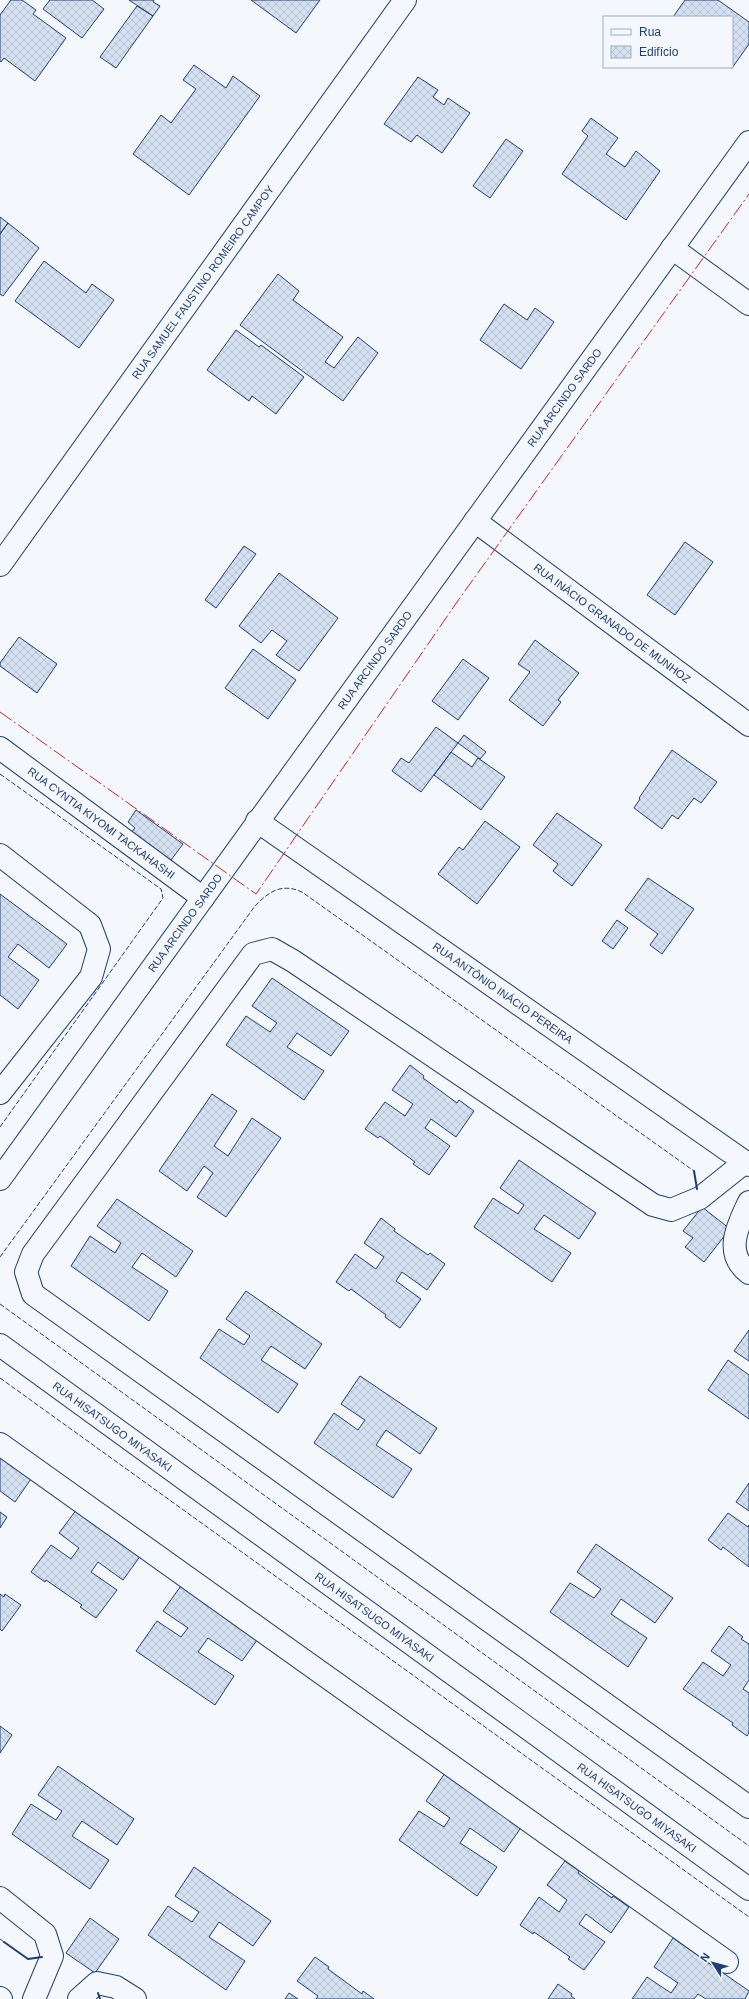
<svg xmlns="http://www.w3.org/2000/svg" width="749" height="1999" font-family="Helvetica,sans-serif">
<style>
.building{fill:url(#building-cross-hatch);stroke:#1d3f73}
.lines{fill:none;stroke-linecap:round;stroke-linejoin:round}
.minor-casing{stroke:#1d3f73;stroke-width:24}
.minor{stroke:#f4f7fb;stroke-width:22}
.fence{stroke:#1d3f73;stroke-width:1;stroke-dasharray:5 2;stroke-linecap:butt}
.wall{stroke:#1d3f73;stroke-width:2}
.power{stroke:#c62828;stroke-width:1;stroke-dasharray:14 3 2 3;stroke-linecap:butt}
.labels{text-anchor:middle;stroke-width:3;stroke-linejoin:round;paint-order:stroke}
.street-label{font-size:11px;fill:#1d3f73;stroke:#f4f7fb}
</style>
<defs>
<pattern id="building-cross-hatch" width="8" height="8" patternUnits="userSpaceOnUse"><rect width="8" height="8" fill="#d5e0f0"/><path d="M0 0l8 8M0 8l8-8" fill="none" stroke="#b6c1d1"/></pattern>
</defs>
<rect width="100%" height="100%" fill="#f4f7fb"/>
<path class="building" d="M 11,0 L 22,0 L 36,10 L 33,14 L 66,38 L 35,81 L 4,58 L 1,62 L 0,61 L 0,15 Z
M 50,0 L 92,0 L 104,9 L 82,38 L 43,9 Z
M 129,0 L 154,0 L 153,2 L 160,6 L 153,16 Z
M 251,0 L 320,0 L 296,33 Z
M 685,0 L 718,0 L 749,22 L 749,44 L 732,68 L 730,67 L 732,67 L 732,17 L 673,17 Z
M 137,6 L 153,16 L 116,68 L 100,57 Z
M 194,65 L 226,88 L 233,76 L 260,96 L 189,195 L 133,154 L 161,115 L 171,123 L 196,89 L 183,80 Z
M 418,77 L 438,90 L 433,97 L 444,105 L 448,98 L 470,113 L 442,153 L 417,135 L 411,142 L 384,124 Z
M 591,118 L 618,138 L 606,154 L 625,167 L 636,151 L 660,171 L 626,220 L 562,174 L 588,136 L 582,131 Z
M 506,139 L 523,151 L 490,198 L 473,186 Z
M 0,217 L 8,223 L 0,234 Z
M 8,223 L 39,248 L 3,296 L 0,294 L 0,234 Z
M 44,261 L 86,293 L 92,284 L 114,300 L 79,348 L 15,301 Z
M 278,274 L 299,291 L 293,300 L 343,337 L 325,362 L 334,368 L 358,337 L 378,353 L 343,401 L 240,325 Z
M 504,304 L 527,320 L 535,308 L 554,322 L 521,369 L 480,340 Z
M 236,330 L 259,347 L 261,345 L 304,377 L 276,414 L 252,396 L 249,401 L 207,370 Z
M 685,542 L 713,562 L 675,615 L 647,595 Z
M 244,546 L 256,554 L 216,608 L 205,600 Z
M 279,573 L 338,618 L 299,671 L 276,655 L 287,641 L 272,630 L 261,643 L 239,626 Z
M 19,637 L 57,664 L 37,693 L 0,666 L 0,663 Z
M 535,640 L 579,673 L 558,700 L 561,702 L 543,726 L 509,700 L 530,672 L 518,664 Z
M 253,649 L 296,680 L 268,719 L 225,688 Z
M 463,659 L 489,678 L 458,720 L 432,701 Z
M 436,727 L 458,743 L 421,792 L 392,771 L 401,758 L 409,763 Z
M 464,735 L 486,752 L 480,759 L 458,743 Z
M 672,750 L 717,782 L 701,803 L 694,798 L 678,819 L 672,815 L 662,829 L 634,808 L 640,799 L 639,798 Z
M 451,752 L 472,767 L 478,758 L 505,777 L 481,810 L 434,775 Z
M 136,810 L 183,844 L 165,868 L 126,839 L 135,828 L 128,822 Z
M 557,813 L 602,845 L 572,886 L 553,871 L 558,864 L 533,845 Z
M 485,821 L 520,847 L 477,904 L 438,874 L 459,847 L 463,850 Z
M 648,878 L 694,909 L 662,954 L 650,945 L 658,934 L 625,910 Z
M 0,894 L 67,944 L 49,968 L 18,944 L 8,957 L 39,980 L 18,1009 L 0,995 Z
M 617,920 L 628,928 L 613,949 L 602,941 Z
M 272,978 L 349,1031 L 331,1056 L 297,1033 L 287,1047 L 324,1071 L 304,1100 L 226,1045 L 246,1016 L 270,1032 L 277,1023 L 252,1006 Z
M 410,1065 L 424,1076 L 423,1078 L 457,1103 L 459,1100 L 474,1111 L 456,1137 L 431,1119 L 425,1128 L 450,1146 L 429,1175 L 413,1164 L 415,1162 L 380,1136 L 378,1138 L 365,1129 L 385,1102 L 405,1116 L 413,1104 L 392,1090 Z
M 212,1094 L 237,1111 L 214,1146 L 228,1156 L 252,1118 L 281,1138 L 226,1217 L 197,1197 L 213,1173 L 204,1166 L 187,1191 L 159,1171 Z
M 519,1160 L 596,1213 L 579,1239 L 544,1215 L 534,1229 L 571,1253 L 552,1282 L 474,1227 L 493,1198 L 518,1214 L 524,1205 L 500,1188 Z
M 117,1199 L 193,1251 L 176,1277 L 142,1253 L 132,1267 L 168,1291 L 149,1321 L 71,1266 L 90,1236 L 115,1253 L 121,1243 L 97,1226 Z
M 702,1207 L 730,1229 L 704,1262 L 685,1247 L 693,1238 L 683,1231 Z
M 381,1218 L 395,1229 L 394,1231 L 428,1255 L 430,1253 L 445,1264 L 427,1290 L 402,1272 L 396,1281 L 421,1299 L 400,1328 L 385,1317 L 386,1315 L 351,1289 L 349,1291 L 336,1282 L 355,1254 L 376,1269 L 384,1257 L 364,1243 Z
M 246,1291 L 322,1344 L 305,1369 L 271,1346 L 261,1360 L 298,1384 L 278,1413 L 200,1358 L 219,1329 L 244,1345 L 250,1336 L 226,1319 Z
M 749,1330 L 749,1361 L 734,1351 Z
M 728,1360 L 749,1375 L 749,1419 L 708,1390 Z
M 360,1376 L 437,1428 L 420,1454 L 386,1430 L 376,1445 L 412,1469 L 393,1498 L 314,1443 L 334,1413 L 358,1430 L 365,1420 L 341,1404 Z
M 0,1454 L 33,1476 L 15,1502 L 0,1491 Z
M 749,1483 L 749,1511 L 736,1502 Z
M 77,1509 L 91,1519 L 89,1521 L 124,1546 L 141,1555 L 123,1580 L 98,1562 L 91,1572 L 117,1590 L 96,1618 L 80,1607 L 82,1605 L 46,1580 L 45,1582 L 31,1572 L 51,1545 L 71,1559 L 79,1548 L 59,1533 Z
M 0,1512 L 7,1517 L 0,1528 Z
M 728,1513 L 748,1527 L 749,1525 L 749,1567 L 723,1547 L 721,1550 L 708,1540 Z
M 596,1544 L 673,1598 L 655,1623 L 621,1599 L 611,1614 L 647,1638 L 628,1667 L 550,1612 L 570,1583 L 594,1598 L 601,1589 L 577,1572 Z
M 183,1583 L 260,1636 L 242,1661 L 208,1638 L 198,1652 L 234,1676 L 215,1705 L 136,1651 L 157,1621 L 181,1637 L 188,1628 L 163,1611 Z
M 0,1594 L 4,1597 L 5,1594 L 21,1605 L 2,1631 L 0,1629 Z
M 729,1626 L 743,1637 L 741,1639 L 749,1644 L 749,1680 L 743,1689 L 749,1693 L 749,1733 L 747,1736 L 732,1725 L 733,1723 L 683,1689 L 703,1662 L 723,1676 L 731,1665 L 711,1651 Z
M 0,1726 L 12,1735 L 0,1753 Z
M 58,1766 L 134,1819 L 117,1845 L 82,1821 L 72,1836 L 109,1860 L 90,1889 L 12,1834 L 31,1804 L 56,1820 L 62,1811 L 38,1795 Z
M 445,1773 L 522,1826 L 504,1852 L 470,1828 L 460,1843 L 497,1867 L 477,1896 L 399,1840 L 419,1811 L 444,1827 L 450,1818 L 426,1801 Z
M 565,1861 L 579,1871 L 578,1873 L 612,1898 L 613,1896 L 629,1907 L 611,1933 L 586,1914 L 579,1924 L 605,1942 L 584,1970 L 568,1959 L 570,1957 L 534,1932 L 533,1934 L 520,1925 L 539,1897 L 559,1912 L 567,1900 L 547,1885 Z
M 194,1867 L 271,1921 L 253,1946 L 219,1922 L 209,1937 L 245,1961 L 226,1990 L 148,1935 L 168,1906 L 192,1922 L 199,1912 L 175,1896 Z
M 90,1918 L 119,1939 L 95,1973 L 66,1953 Z
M 673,1938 L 749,1991 L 745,1999 L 706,1999 L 698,1994 L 694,1999 L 632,1999 L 647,1977 L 671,1993 L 678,1983 L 654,1967 Z
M 315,1957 L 329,1967 L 328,1969 L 362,1994 L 363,1991 L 374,1999 L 316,1999 L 318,1996 L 297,1981 Z
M 558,1984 L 572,1994 L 571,1996 L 575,1999 L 548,1999 Z
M 289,1993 L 298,1999 L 285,1999 Z"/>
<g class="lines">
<g class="minor-casing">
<g id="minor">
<path d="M 672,248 L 749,304"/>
<path id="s1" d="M 475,521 L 749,725"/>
<path id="s2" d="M 0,565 L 405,0"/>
<path id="s3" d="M 0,748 L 203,898"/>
<path id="s4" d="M 257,821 L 749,1165"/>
<path d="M 0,855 L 90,925 L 99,949 L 91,977 L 0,1093"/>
<path d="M 745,1162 L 700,1198 L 671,1210 L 653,1205 L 293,961 L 272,949 L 253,954 L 33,1254 L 26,1272 L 33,1294 L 749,1807"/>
<path id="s5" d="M 0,1179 L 749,142"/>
<path d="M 749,1202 C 738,1225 723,1253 749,1273"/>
<path id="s6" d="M 0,1345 L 749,1889"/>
<path d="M 0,1444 L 727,1962"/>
<path d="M 0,1898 L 45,1934 L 52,1956 L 34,1999"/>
<path d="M 0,1998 L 1,1999"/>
<path d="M 79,1999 L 97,1983 L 116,1987 L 135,1999"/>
</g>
</g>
<use href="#minor" class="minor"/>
<path class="fence" d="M 0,774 L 161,889 L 163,898 L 0,1127
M 0,1257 L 255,906 C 269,891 282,883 302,892 L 694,1171
M 0,1304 L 749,1846
M 0,1378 L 749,1917
M 0,1939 L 4,1942"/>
<path class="wall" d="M 694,1171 L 697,1189
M 4,1942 L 28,1959 L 42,1957
M 98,1993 L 100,1999"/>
<path class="power" d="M 0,712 L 256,894 L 457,602 L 749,194"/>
</g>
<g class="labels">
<g class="street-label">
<text dy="4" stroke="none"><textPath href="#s2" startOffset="348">RUA SAMUEL FAUSTINO ROMEIRO CAMPOY</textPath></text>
<text dy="4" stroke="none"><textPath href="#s5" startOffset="964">RUA ARCINDO SARDO</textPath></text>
<text dy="4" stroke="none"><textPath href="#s1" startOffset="171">RUA INÁCIO GRANADO DE MUNHOZ</textPath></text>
<text dy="4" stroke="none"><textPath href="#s5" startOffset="640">RUA ARCINDO SARDO</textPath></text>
<text dy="4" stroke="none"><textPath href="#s3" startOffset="126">RUA CYNTIA KIYOMI TACKAHASHI</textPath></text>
<text dy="4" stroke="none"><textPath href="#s5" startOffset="316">RUA ARCINDO SARDO</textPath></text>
<text dy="4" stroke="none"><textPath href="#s4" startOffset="300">RUA ANTÔNIO INÁCIO PEREIRA</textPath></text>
<text dy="4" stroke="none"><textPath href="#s6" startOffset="139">RUA HISATSUGO MIYASAKI</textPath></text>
<text dy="4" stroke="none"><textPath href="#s6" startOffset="463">RUA HISATSUGO MIYASAKI</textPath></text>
<text dy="4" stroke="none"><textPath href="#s6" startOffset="787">RUA HISATSUGO MIYASAKI</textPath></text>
</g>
</g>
<rect x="603" y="16" width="130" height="52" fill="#f4f7fb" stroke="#9eadc5"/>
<rect x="611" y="29" width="20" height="6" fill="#f4f7fb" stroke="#9eadc5"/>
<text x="639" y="36" font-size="12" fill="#1d3f73">Rua</text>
<rect x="611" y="46" width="20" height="12" fill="url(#building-cross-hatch)" stroke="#9eadc5"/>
<text x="639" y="56" font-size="12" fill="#1d3f73">Edifício</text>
<g transform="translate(713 1963) rotate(306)" stroke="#f4f7fb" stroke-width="3" paint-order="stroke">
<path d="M0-3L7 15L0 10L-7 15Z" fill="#1d3f73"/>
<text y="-6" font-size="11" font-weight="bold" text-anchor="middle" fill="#1d3f73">N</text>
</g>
</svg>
